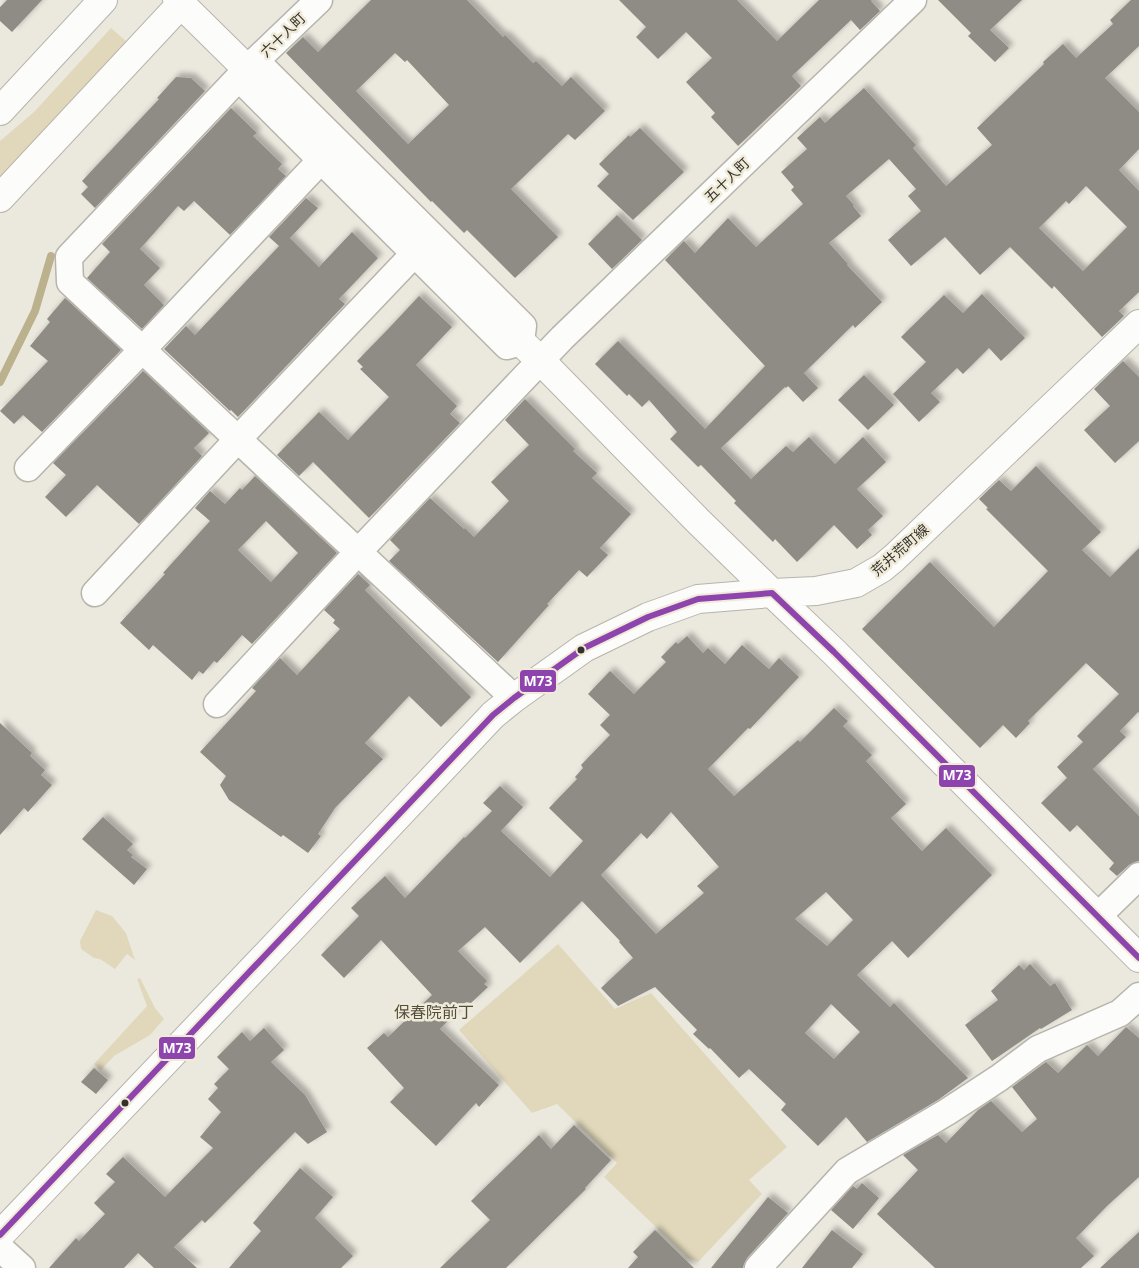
<svg xmlns="http://www.w3.org/2000/svg" width="1139" height="1268" font-family="'Noto Sans','Noto Sans JP',sans-serif">
<style>
.green{fill:#e1d8bb}
.lines{fill:none;stroke-linecap:round;stroke-linejoin:round}
.stream{stroke:#bcb18d;stroke-width:8}
.building{fill:#8e8c84;fill-rule:evenodd;filter:url(#shadow)}
.street-casing{stroke:#b7b4ac;stroke-width:29}
.secondary-casing{stroke:#b7b4ac;stroke-width:30}
.street{stroke:#fcfcfa;stroke-width:26}
.secondary{stroke:#fcfcfa;stroke-width:28}
.bus-1-casing{stroke:#f0ebd9;stroke-width:10}
.bus-1{stroke:#8e44ad;stroke-width:6}
.bus-dot{fill:#33312a;stroke:#f0ebd9;stroke-width:2}
.labels{text-anchor:middle;stroke-width:5;stroke-linejoin:round;paint-order:stroke}
.street-label{font-size:14px;fill:#33312a;stroke:#f0ebd9}
.quarter-label{font-size:16px;fill:#534f40;stroke:#f0ebd9}
.line-badge{stroke:#f0ebd9;stroke-width:2}
.badge-label{font-size:14px;text-anchor:middle;font-weight:bold;fill:#fff}
</style>
<defs>
<filter id="shadow"><feDropShadow dx="4.5" dy="-4.5" stdDeviation="2.5" flood-color="#0004"/></filter>
</defs>
<rect width="100%" height="100%" fill="#ebe8de"/>
<path class="green" d="M 111,28 L 127,42 L 0,180 L 0,141 L 34,112 Z
M 96,910 L 112,916 L 126,933 L 135,960 L 127,954 L 115,969 L 100,959 L 94,958 L 81,949 L 80,941 Z
M 558,944 L 615,1009 L 651,993 L 787,1147 L 749,1180 L 762,1194 L 698,1262 L 688,1258 L 604,1177 L 617,1163 L 557,1104 L 532,1113 L 459,1030 Z
M 140,978 L 155,1008 L 164,1019 L 150,1035 L 114,1056 L 101,1070 L 94,1064 L 147,1006 L 137,979 Z"/>
<g class="lines">
<path class="stream" d="M 0,382 L 35,311 L 51,256"/>
</g>
<path class="building" d="M 7,0 L 42,0 L 12,32 L 0,21 L 0,7 Z
M 371,0 L 467,0 L 503,37 L 505,35 L 533,63 L 536,61 L 562,86 L 571,77 L 605,111 L 575,140 L 568,134 L 511,189 L 558,237 L 515,278 L 467,230 L 464,233 L 432,201 L 431,202 L 286,53 L 303,37 L 318,52 ZM 395,53 L 405,62 L 407,60 L 449,105 L 408,144 L 356,91 Z
M 619,0 L 737,0 L 777,41 L 819,0 L 872,0 L 871,1 L 880,11 L 860,30 L 851,20 L 792,76 L 801,86 L 738,146 L 711,117 L 715,113 L 686,82 L 712,58 L 686,32 L 658,59 L 636,37 L 646,27 Z
M 938,0 L 1022,0 L 990,30 L 1009,48 L 995,62 L 968,36 L 971,33 Z
M 1131,0 L 1139,0 L 1139,46 L 1105,78 L 1139,112 L 1139,149 L 1119,170 L 1139,191 L 1139,292 L 1119,311 L 1124,316 L 1102,337 L 1054,286 L 1052,289 L 1010,247 L 980,275 L 945,237 L 911,266 L 888,240 L 921,211 L 908,196 L 916,189 L 889,159 L 846,196 L 854,205 L 853,206 L 861,216 L 829,243 L 848,264 L 847,265 L 882,302 L 855,328 L 853,325 L 804,373 L 818,388 L 803,402 L 788,386 L 786,388 L 785,387 L 721,448 L 751,479 L 786,446 L 793,452 L 809,437 L 835,464 L 863,437 L 886,462 L 857,489 L 883,516 L 868,530 L 872,535 L 857,549 L 834,525 L 797,562 L 775,539 L 773,542 L 734,503 L 736,501 L 701,465 L 698,467 L 670,439 L 677,432 L 649,400 L 642,407 L 629,394 L 627,396 L 595,364 L 618,341 L 676,399 L 705,429 L 765,366 L 665,260 L 684,241 L 695,253 L 728,218 L 756,247 L 803,204 L 791,190 L 794,187 L 781,172 L 807,149 L 797,138 L 820,117 L 825,123 L 864,88 L 916,145 L 913,148 L 946,186 L 992,145 L 977,128 L 1044,64 L 1043,62 L 1063,44 L 1076,58 L 1113,24 L 1110,20 ZM 1086,186 L 1127,227 L 1083,271 L 1039,228 L 1066,201 L 1069,204 Z
M 176,77 L 191,78 L 205,91 L 95,208 L 81,194 L 88,187 L 82,181 L 159,99 L 157,98 Z
M 231,108 L 257,133 L 253,136 L 282,164 L 278,169 L 286,176 L 230,235 L 194,201 L 184,211 L 178,206 L 140,249 L 160,268 L 144,285 L 164,305 L 142,329 L 87,278 L 110,252 L 102,244 Z
M 640,128 L 684,172 L 633,220 L 597,186 L 609,174 L 599,164 L 629,135 L 630,137 Z
M 306,198 L 318,208 L 290,238 L 319,267 L 352,232 L 378,258 L 339,299 L 345,304 L 238,417 L 231,410 L 230,411 L 164,349 L 186,326 L 195,335 L 214,315 L 279,246 L 269,237 Z
M 617,215 L 642,240 L 612,269 L 588,244 Z
M 982,294 L 1025,338 L 1001,361 L 989,348 L 963,374 L 957,368 L 931,393 L 940,402 L 919,422 L 893,394 L 926,362 L 901,337 L 944,295 L 963,313 Z
M 419,296 L 452,327 L 416,365 L 457,406 L 450,414 L 460,423 L 369,518 L 313,462 L 299,476 L 277,455 L 319,412 L 348,440 L 389,397 L 360,369 L 363,367 L 357,361 L 390,327 Z
M 65,298 L 121,350 L 42,432 L 23,415 L 14,424 L 0,411 L 48,361 L 30,346 L 50,322 L 47,319 Z
M 1123,361 L 1139,377 L 1139,441 L 1115,463 L 1084,430 L 1110,406 L 1094,389 Z
M 143,371 L 209,433 L 194,448 L 202,456 L 139,524 L 97,485 L 66,517 L 45,497 L 66,475 L 53,463 Z
M 864,375 L 894,405 L 868,430 L 838,400 Z
M 525,399 L 575,449 L 573,451 L 597,473 L 592,478 L 631,514 L 600,548 L 608,555 L 587,577 L 579,570 L 547,604 L 549,605 L 498,662 L 389,561 L 400,550 L 390,540 L 430,498 L 464,529 L 465,528 L 474,537 L 509,501 L 491,482 L 529,445 L 505,420 Z
M 1036,466 L 1101,532 L 1082,550 L 1110,577 L 1139,548 L 1139,713 L 1138,712 L 1120,731 L 1126,737 L 1093,769 L 1139,816 L 1139,861 L 1135,862 L 1129,865 L 1117,876 L 1109,869 L 1114,863 L 1077,825 L 1070,832 L 1041,803 L 1067,778 L 1057,767 L 1083,742 L 1077,736 L 1119,694 L 1086,663 L 1028,721 L 1030,723 L 1016,738 L 1003,725 L 980,748 L 862,629 L 930,562 L 994,627 L 1048,571 L 986,509 L 988,508 L 979,499 L 999,480 L 1011,491 Z
M 255,476 L 337,553 L 252,644 L 242,635 L 217,663 L 214,661 L 203,674 L 199,671 L 192,680 L 153,645 L 149,650 L 120,623 L 165,574 L 163,573 L 210,521 L 195,508 L 210,491 L 225,504 L 240,488 L 242,490 ZM 266,521 L 298,553 L 271,582 L 238,550 Z
M 358,574 L 370,585 L 365,590 L 471,697 L 441,727 L 409,696 L 365,743 L 383,759 L 335,808 L 318,834 L 321,836 L 308,853 L 283,835 L 281,837 L 229,800 L 220,785 L 226,776 L 200,752 L 256,691 L 252,688 L 280,658 L 297,675 L 340,629 L 333,623 L 335,620 L 324,610 Z
M 687,636 L 703,653 L 708,648 L 725,664 L 742,645 L 769,669 L 779,658 L 799,677 L 750,729 L 748,728 L 708,769 L 734,796 L 798,740 L 800,742 L 834,708 L 848,721 L 843,726 L 872,755 L 866,761 L 906,804 L 891,818 L 922,851 L 946,828 L 992,875 L 908,958 L 892,941 L 857,975 L 890,1007 L 894,1003 L 968,1078 L 938,1100 L 867,1142 L 846,1117 L 818,1146 L 781,1110 L 786,1104 L 749,1069 L 739,1078 L 710,1048 L 709,1049 L 693,1034 L 697,1030 L 655,987 L 618,1006 L 601,988 L 633,958 L 619,942 L 620,941 L 582,901 L 520,963 L 485,927 L 458,951 L 487,981 L 484,984 L 488,987 L 471,1003 L 466,1002 L 440,1029 L 499,1085 L 479,1107 L 476,1103 L 436,1146 L 390,1102 L 404,1088 L 367,1048 L 384,1033 L 388,1037 L 432,995 L 381,940 L 344,978 L 321,955 L 359,916 L 351,908 L 385,876 L 405,898 L 464,837 L 465,838 L 492,811 L 483,803 L 500,786 L 523,807 L 501,831 L 550,877 L 583,841 L 549,808 L 577,779 L 575,777 L 583,768 L 581,765 L 610,735 L 600,725 L 610,715 L 588,694 L 610,671 L 634,694 L 666,662 L 661,657 L 676,642 L 678,644 ZM 671,812 L 719,867 L 697,886 L 704,893 L 656,934 L 601,875 L 641,833 L 647,839 ZM 826,892 L 853,920 L 827,946 L 795,919 ZM 831,1004 L 860,1032 L 834,1059 L 805,1033 Z
M 0,723 L 32,753 L 30,756 L 45,770 L 41,775 L 52,785 L 28,812 L 24,808 L 0,835 Z
M 103,817 L 133,844 L 127,850 L 133,855 L 131,857 L 147,869 L 134,885 L 82,839 Z
M 1030,964 L 1050,986 L 1055,983 L 1072,1010 L 1041,1029 L 1040,1028 L 992,1061 L 965,1025 L 998,1000 L 991,991 L 1019,965 L 1024,970 Z
M 1126,1027 L 1139,1038 L 1139,1177 L 1107,1206 L 1076,1238 L 1094,1256 L 1081,1268 L 935,1268 L 877,1214 L 918,1170 L 903,1155 L 938,1135 L 946,1143 L 978,1110 L 991,1101 L 1022,1132 L 1037,1119 L 1012,1087 L 1046,1062 L 1058,1073 L 1087,1045 L 1098,1056 Z
M 264,1028 L 284,1050 L 271,1062 L 305,1095 L 327,1132 L 308,1144 L 295,1132 L 205,1223 L 202,1220 L 174,1247 L 197,1268 L 154,1268 L 138,1253 L 124,1268 L 49,1268 L 76,1238 L 79,1241 L 105,1214 L 94,1203 L 115,1182 L 106,1174 L 123,1157 L 165,1197 L 213,1148 L 200,1137 L 221,1112 L 208,1099 L 218,1088 L 214,1084 L 229,1069 L 217,1057 L 242,1032 L 250,1041 Z
M 94,1068 L 108,1080 L 96,1094 L 81,1082 Z
M 574,1125 L 611,1160 L 585,1188 L 586,1189 L 506,1268 L 440,1268 L 490,1220 L 471,1201 L 539,1135 L 551,1149 Z
M 300,1168 L 333,1197 L 315,1218 L 353,1256 L 341,1268 L 229,1268 L 261,1231 L 253,1223 Z
M 862,1183 L 879,1198 L 853,1229 L 831,1210 L 853,1186 L 857,1189 Z
M 768,1197 L 788,1213 L 747,1258 L 744,1264 L 743,1268 L 711,1268 Z
M 655,1230 L 694,1268 L 628,1268 L 638,1257 L 633,1252 Z
M 832,1230 L 863,1254 L 852,1268 L 802,1268 Z
M 1139,1232 L 1139,1268 L 1100,1268 Z"/>
<g class="lines">
<g class="street-casing">
<path id="street" d="M 319,0 L 247,69 L 69,257 L 70,282 L 514,698
M 262,67 L 523,326 L 521,342 L 507,346 L 245,84 L 247,69 Z
M 28,468 L 143,349 L 321,160
M 95,593 L 238,439 L 414,254
M 217,704 L 358,552 L 562,338 L 913,0
M 1098,916 L 1139,876
M 0,1248 L 22,1268
M 758,1268 L 847,1171 L 947,1112 L 999,1078 L 1038,1049 L 1120,1013 L 1139,996"/>
</g>
<g class="secondary-casing">
<path id="secondary" d="M 177,0 L 247,69
M 0,111 L 103,0
M 0,198 L 181,4
M 521,342 L 541,361 L 698,521 L 772,593 L 834,652 L 1139,958
M 0,1235 L 292,928 L 493,715 L 514,698 L 584,648 L 648,617 L 698,599 L 772,593 L 816,591 L 856,583 L 882,568 L 894,558 L 1139,324"/>
</g>
<use href="#street" class="street"/>
<use href="#secondary" class="secondary"/>
<g class="bus-1-casing">
<path id="bus-1" d="M 0,1235 L 493,715 L 514,698 L 584,648 L 648,617 L 698,599 L 772,593 L 834,652 L 1139,958"/>
</g>
<use href="#bus-1" class="bus-1"/>
</g>
<g class="bus-dot">
<circle cx="581" cy="650" r="4.5"/>
<circle cx="125" cy="1103" r="4.5"/>
</g>
<g class="labels">
<g class="street-label">
<text transform="translate(283 35) rotate(-44)" y="5">六十人町</text>
<text transform="translate(727 180) rotate(-44)" y="5">五十人町</text>
<text transform="translate(900 550) rotate(-41)" y="5">荒井荒町線</text>
</g>
<g class="quarter-label">
<text x="434" y="1018">保春院前丁</text>
</g>
</g>
<g class="line-badge">
<rect x="519" y="669" width="38" height="24" rx="5" fill="#8e44ad"/>
<rect x="938" y="764" width="38" height="24" rx="5" fill="#8e44ad"/>
<rect x="158" y="1036" width="38" height="24" rx="5" fill="#8e44ad"/>
</g>
<g class="badge-label">
<text x="538" y="686">M73</text>
<text x="957" y="780">M73</text>
<text x="177" y="1053">M73</text>
</g>
</svg>
